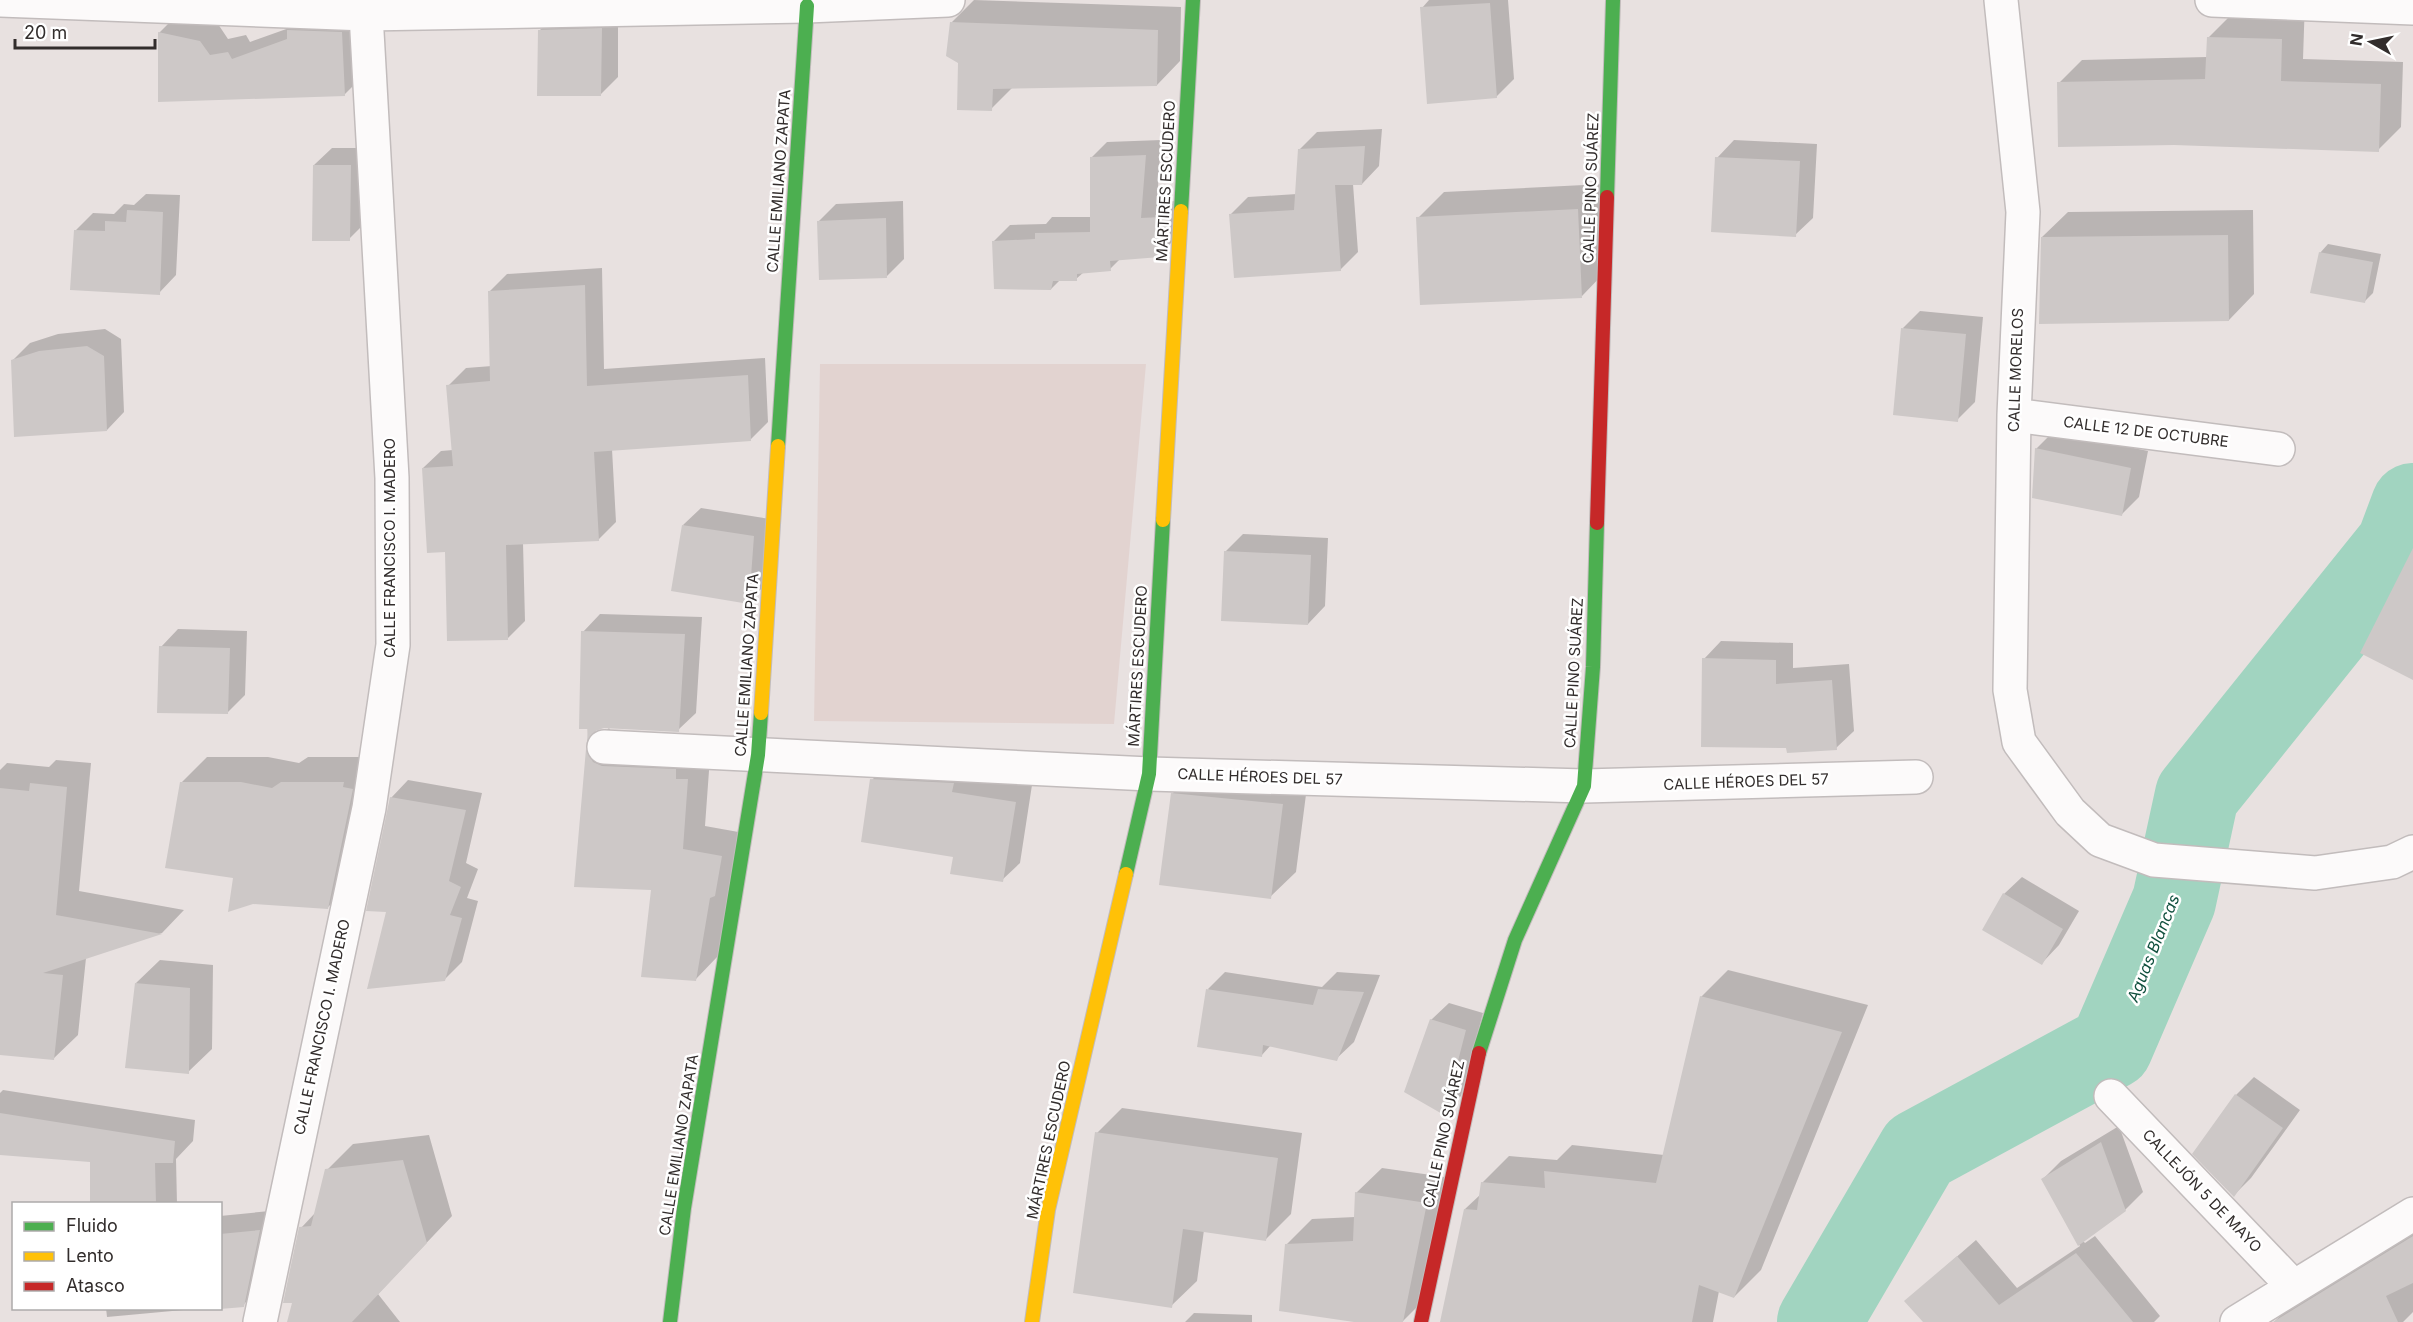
<svg xmlns="http://www.w3.org/2000/svg" width="2413" height="1322" font-family="Inter,sans-serif">
<style>
.built{fill:#e2d3d0}
.shadow{fill:#0003}
.lines{fill:none;stroke-linecap:round;stroke-linejoin:round}
.river{stroke:#a1d4c0;stroke-width:84}
.building{fill:#cdc8c7}
.street-casing{stroke:#c2bcbc;stroke-width:36}
.fast-casing{stroke:#c2bcbc;stroke-width:16}
.slow-casing{stroke:#c2bcbc;stroke-width:16}
.jam-casing{stroke:#c2bcbc;stroke-width:16}
.street{stroke:#fcfafa;stroke-width:33}
.fast{stroke:#4caf50;stroke-width:14}
.slow{stroke:#ffc107;stroke-width:14}
.jam{stroke:#c62828;stroke-width:14}
.labels{text-anchor:middle;stroke-width:5;stroke-linejoin:round;paint-order:stroke}
.street-label{font-size:15px;fill:#322d2c;stroke:#fff}
.water-label{font-size:16px;font-style:italic;fill:#10503e;stroke:#fff}
</style>
<rect width="100%" height="100%" fill="#e8e1e0"/>
<path class="built" d="M 820,364 L 1146,364 L 1114,724 L 814,721 Z"/>
<path class="shadow" d="M 974,0 L 1181,7 L 1180,61 L 1157,85 L 1013,87 L 991,109 L 960,62 L 952,22 Z
M 1429,0 L 1508,0 L 1514,79 L 1496,97 L 1422,8 Z
M 2305,0 L 2303,59 L 2403,62 L 2401,127 L 2378,150 L 2059,83 L 2082,60 L 2207,57 L 2208,38 L 2231,15 Z
M 618,12 L 618,77 L 600,95 L 540,30 L 557,13 Z
M 177,15 L 218,24 L 228,39 L 246,35 L 250,42 L 292,27 L 359,15 L 362,77 L 344,95 L 159,101 L 159,33 Z
M 1382,129 L 1379,166 L 1362,184 L 1353,184 L 1358,252 L 1340,270 L 1230,215 L 1248,197 L 1297,194 L 1300,149 L 1317,132 Z
M 1161,140 L 1157,202 L 1177,201 L 1175,239 L 1159,255 L 1121,258 L 1110,269 L 1084,272 L 1076,279 L 1060,280 L 1051,289 L 994,241 L 1010,225 L 1046,224 L 1052,217 L 1091,217 L 1091,158 L 1107,142 Z
M 1734,140 L 1817,144 L 1813,218 L 1795,235 L 1717,158 Z
M 332,148 L 368,148 L 367,221 L 349,239 L 314,165 Z
M 1604,184 L 1607,270 L 1582,296 L 1418,218 L 1444,192 Z
M 146,194 L 180,195 L 176,275 L 159,293 L 75,231 L 93,213 L 114,214 L 124,204 L 134,205 Z
M 903,201 L 904,259 L 887,276 L 819,221 L 836,204 Z
M 2253,210 L 2254,294 L 2229,320 L 2042,237 L 2068,212 Z
M 2328,244 L 2381,254 L 2373,293 L 2365,301 L 2320,253 Z
M 602,268 L 604,369 L 765,358 L 768,422 L 751,439 L 612,449 L 616,522 L 598,540 L 523,543 L 525,621 L 508,638 L 447,550 L 423,468 L 441,451 L 453,450 L 448,386 L 466,368 L 492,366 L 489,292 L 507,274 Z
M 1920,311 L 1983,317 L 1975,402 L 1957,420 L 1903,328 Z
M 105,329 L 121,339 L 124,412 L 107,430 L 13,360 L 30,343 L 58,334 Z
M 2054,431 L 2148,451 L 2139,497 L 2122,514 L 2036,449 Z
M 701,508 L 770,519 L 766,584 L 749,602 L 683,525 Z
M 1243,534 L 1328,538 L 1325,606 L 1308,624 L 1225,552 Z
M 600,614 L 702,617 L 696,713 L 678,730 L 604,727 L 598,728 L 588,738 L 583,632 Z
M 178,629 L 247,631 L 245,695 L 227,713 L 161,647 Z
M 1721,641 L 1793,643 L 1793,668 L 1849,664 L 1854,731 L 1836,748 L 1704,659 Z
M 609,728 L 616,740 L 710,757 L 705,826 L 744,833 L 718,956 L 696,979 L 653,889 L 575,885 L 587,750 Z
M 207,757 L 268,757 L 299,763 L 308,757 L 368,757 L 354,882 L 328,907 L 181,783 Z
M 56,760 L 91,763 L 79,891 L 184,910 L 162,933 L 86,958 L 78,1035 L 53,1059 L 0,1054 L 0,770 L 7,763 L 49,767 Z
M 889,762 L 1032,785 L 1020,863 L 1002,880 L 955,856 L 872,780 Z
M 1198,768 L 1308,779 L 1296,872 L 1270,897 L 1172,794 Z
M 408,780 L 482,793 L 466,863 L 478,869 L 467,898 L 478,901 L 462,962 L 444,980 L 388,911 L 391,798 Z
M 2022,877 L 2079,911 L 2059,945 L 2042,963 L 2004,894 Z
M 160,960 L 213,965 L 212,1049 L 188,1072 L 136,983 Z
M 1728,970 L 1868,1005 L 1761,1270 L 1734,1297 L 1719,1291 L 1713,1322 L 1441,1322 L 1465,1209 L 1481,1194 L 1482,1183 L 1509,1156 L 1557,1160 L 1572,1145 L 1664,1155 L 1701,997 Z
M 1225,972 L 1322,987 L 1337,972 L 1380,975 L 1354,1042 L 1336,1059 L 1271,1045 L 1261,1056 L 1208,989 Z
M 1449,1003 L 1483,1013 L 1461,1096 L 1443,1113 L 1431,1020 Z
M 2254,1077 L 2300,1110 L 2251,1178 L 2234,1195 L 2194,1154 L 2236,1095 Z
M 3,1090 L 195,1120 L 193,1141 L 176,1159 L 177,1204 L 92,1204 L 92,1161 L 0,1153 L 0,1093 Z
M 1122,1108 L 1302,1133 L 1291,1214 L 1266,1239 L 1204,1230 L 1197,1281 L 1171,1306 L 1097,1133 Z
M 2119,1126 L 2143,1192 L 2125,1210 L 2083,1241 L 2085,1243 L 2095,1236 L 2160,1316 L 2154,1322 L 1925,1322 L 1906,1301 L 1976,1240 L 2017,1288 L 2080,1246 L 2043,1179 L 2061,1161 Z
M 429,1135 L 452,1216 L 378,1294 L 400,1322 L 288,1322 L 294,1301 L 301,1228 L 316,1212 L 327,1170 L 353,1144 Z
M 1382,1168 L 1452,1178 L 1423,1301 L 1402,1322 L 1364,1322 L 1287,1244 L 1312,1219 L 1355,1217 L 1356,1193 Z
M 280,1210 L 264,1284 L 243,1305 L 220,1307 L 220,1216 Z
M 2413,1229 L 2413,1312 L 2403,1322 L 2274,1322 L 2294,1302 Z
M 106,1308 L 205,1308 L 107,1317 Z
M 1194,1313 L 1252,1315 L 1252,1322 L 1185,1322 Z"/>
<g class="lines">
<path class="river" d="M 1819,1322 L 1919,1151 L 2111,1047 L 2174,901 L 2197,795 L 2398,545 L 2413,505"/>
</g>
<path class="building" d="M 1490,3 L 1497,98 L 1427,104 L 1420,7 Z
M 950,22 L 1158,30 L 1157,86 L 993,89 L 992,111 L 957,110 L 958,63 L 946,56 Z
M 602,28 L 601,96 L 537,96 L 538,30 Z
M 287,30 L 342,32 L 345,96 L 158,102 L 158,32 L 200,41 L 210,55 L 228,52 L 232,59 L 287,39 Z
M 2207,37 L 2282,39 L 2281,81 L 2381,84 L 2379,152 L 2174,145 L 2058,147 L 2057,82 L 2205,79 Z
M 1365,146 L 1362,185 L 1335,185 L 1341,271 L 1234,278 L 1229,214 L 1294,210 L 1298,149 Z
M 1146,155 L 1141,218 L 1161,217 L 1160,257 L 1110,261 L 1111,271 L 1077,274 L 1077,281 L 1053,281 L 1051,290 L 994,289 L 992,241 L 1035,239 L 1035,233 L 1090,232 L 1090,157 Z
M 1715,157 L 1800,161 L 1796,237 L 1711,232 Z
M 313,165 L 351,165 L 350,241 L 312,241 Z
M 1578,209 L 1582,298 L 1420,305 L 1416,217 Z
M 127,210 L 163,212 L 160,295 L 70,290 L 74,230 L 105,231 L 105,221 L 126,222 Z
M 886,218 L 887,278 L 819,280 L 817,221 Z
M 2228,235 L 2229,321 L 2039,324 L 2041,237 Z
M 2319,252 L 2373,262 L 2365,303 L 2310,293 Z
M 585,285 L 587,386 L 748,375 L 751,441 L 594,452 L 599,541 L 506,545 L 508,640 L 447,641 L 445,552 L 427,553 L 422,468 L 453,466 L 446,385 L 490,381 L 488,291 Z
M 1901,328 L 1966,334 L 1958,422 L 1893,415 Z
M 87,346 L 104,356 L 107,431 L 14,437 L 11,360 L 39,351 Z
M 2035,448 L 2131,468 L 2122,516 L 2032,498 Z
M 682,525 L 754,536 L 749,604 L 671,591 Z
M 2413,548 L 2413,680 L 2360,653 Z
M 1224,551 L 1311,555 L 1308,625 L 1221,621 Z
M 581,631 L 685,634 L 679,732 L 604,728 L 595,731 L 587,742 L 588,729 L 579,729 Z
M 159,646 L 230,648 L 228,714 L 157,713 Z
M 1702,658 L 1776,660 L 1776,684 L 1832,680 L 1837,750 L 1787,753 L 1786,748 L 1701,747 Z
M 586,749 L 593,762 L 602,766 L 676,769 L 676,779 L 688,779 L 683,849 L 722,856 L 715,896 L 710,898 L 696,981 L 641,977 L 651,890 L 574,887 Z
M 870,779 L 954,783 L 952,792 L 1016,802 L 1003,882 L 950,874 L 953,857 L 861,842 Z
M 180,782 L 241,782 L 272,788 L 281,782 L 344,782 L 343,787 L 353,789 L 328,909 L 253,904 L 228,912 L 233,878 L 165,868 Z
M 30,783 L 67,787 L 56,915 L 162,934 L 43,973 L 63,975 L 54,1060 L 0,1055 L 0,788 L 29,791 Z
M 1171,793 L 1283,804 L 1271,899 L 1159,885 Z
M 390,797 L 466,810 L 449,881 L 461,887 L 450,915 L 462,918 L 445,981 L 367,989 L 386,912 L 366,911 Z
M 2003,893 L 2063,929 L 2042,965 L 1982,930 Z
M 135,983 L 190,988 L 189,1074 L 125,1068 Z
M 1206,989 L 1313,1005 L 1318,989 L 1364,992 L 1337,1061 L 1263,1045 L 1262,1057 L 1197,1047 Z
M 1700,996 L 1842,1032 L 1734,1298 L 1699,1285 L 1692,1322 L 1440,1322 L 1464,1209 L 1477,1210 L 1481,1182 L 1545,1188 L 1544,1171 L 1656,1183 Z
M 1430,1019 L 1466,1030 L 1444,1115 L 1404,1092 Z
M 2235,1094 L 2283,1128 L 2234,1197 L 2192,1154 Z
M 0,1113 L 175,1141 L 173,1163 L 155,1163 L 156,1203 L 90,1203 L 90,1162 L 0,1155 Z
M 1095,1132 L 1278,1158 L 1266,1241 L 1183,1229 L 1172,1308 L 1073,1293 Z
M 2101,1142 L 2126,1211 L 2078,1246 L 2041,1179 Z
M 403,1160 L 427,1243 L 352,1322 L 287,1322 L 292,1303 L 283,1303 L 299,1227 L 311,1226 L 325,1169 Z
M 1355,1192 L 1427,1203 L 1403,1322 L 1354,1322 L 1279,1311 L 1285,1244 L 1353,1241 Z
M 260,1230 L 244,1307 L 220,1309 L 220,1234 Z
M 2413,1236 L 2413,1283 L 2386,1296 L 2398,1322 L 2273,1322 Z
M 2076,1253 L 2133,1322 L 1923,1322 L 1904,1301 L 1957,1256 L 1999,1305 Z"/>
<g class="lines">
<g class="street-casing">
<path id="street" d="M 0,0 L 366,14 L 807,6 L 948,0
M 2001,0 L 2023,212 L 2014,415 L 2010,690 L 2019,742 L 2070,812 L 2100,840 L 2154,860 L 2315,873 L 2392,862 L 2413,852
M 2212,0 L 2413,8
M 2014,415 L 2278,449
M 604,747 L 1149,774 L 1584,786 L 1916,777
M 2111,1096 L 2294,1287
M 260,1322 L 369,808 L 393,645 L 392,478 L 366,14
M 2237,1322 L 2413,1214"/>
</g>
<g class="fast-casing">
<path id="fast" d="M 1607,197 L 1613,0
M 1181,211 L 1193,0
M 778,446 L 807,6
M 1126,874 L 1149,774 L 1163,520
M 1479,1053 L 1515,940 L 1584,786 L 1593,667 L 1597,523
M 670,1322 L 684,1208 L 758,755 L 761,713"/>
</g>
<g class="slow-casing">
<path id="slow" d="M 1163,520 L 1181,211
M 761,713 L 778,446
M 1032,1322 L 1048,1210 L 1126,874"/>
</g>
<g class="jam-casing">
<path id="jam" d="M 1597,523 L 1607,197
M 1421,1322 L 1479,1053"/>
</g>
<use href="#street" class="street"/>
<use href="#fast" class="fast"/>
<use href="#slow" class="slow"/>
<use href="#jam" class="jam"/>
</g>
<g class="labels">
<g class="street-label">
<text transform="translate(779 181) rotate(-86)" y="5">CALLE EMILIANO ZAPATA</text>
<text transform="translate(1166 181) rotate(-87)" y="5">MÁRTIRES ESCUDERO</text>
<text transform="translate(1591 188) rotate(-88)" y="5">CALLE PINO SUÁREZ</text>
<text transform="translate(2016 370) rotate(-88)" y="5">CALLE MORELOS</text>
<text transform="translate(2146 432) rotate(7)" y="5">CALLE 12 DE OCTUBRE</text>
<text transform="translate(390 548) rotate(-90)" y="5">CALLE FRANCISCO I. MADERO</text>
<text transform="translate(747 665) rotate(-86)" y="5">CALLE EMILIANO ZAPATA</text>
<text transform="translate(1138 666) rotate(-87)" y="5">MÁRTIRES ESCUDERO</text>
<text transform="translate(1574 673) rotate(-87)" y="5">CALLE PINO SUÁREZ</text>
<text transform="translate(1260 777) rotate(2)" y="5">CALLE HÉROES DEL 57</text>
<text transform="translate(1746 782) rotate(-2)" y="5">CALLE HÉROES DEL 57</text>
<text transform="translate(322 1027) rotate(-78)" y="5">CALLE FRANCISCO I. MADERO</text>
<text transform="translate(1444 1134) rotate(-78)" y="5">CALLE PINO SUÁREZ</text>
<text transform="translate(1049 1140) rotate(-78)" y="5">MÁRTIRES ESCUDERO</text>
<text transform="translate(679 1145) rotate(-81)" y="5">CALLE EMILIANO ZAPATA</text>
<text transform="translate(2202 1191) rotate(46)" y="5">CALLEJÓN 5 DE MAYO</text>
</g>
<g class="water-label">
<text transform="translate(2153 948) rotate(-68)" y="6">Aguas Blancas</text>
</g>
</g>
<rect x="12" y="1202" width="210" height="108" fill="#ffffff" stroke="#adabab" stroke-width="1.5"/>
<rect x="24" y="1222" width="30" height="9" fill="#4caf50" stroke="#adabab" stroke-width="1.5"/>
<text x="66" y="1232" font-size="18" fill="#322d2c">Fluido</text>
<rect x="24" y="1252" width="30" height="9" fill="#ffc107" stroke="#adabab" stroke-width="1.5"/>
<text x="66" y="1262" font-size="18" fill="#322d2c">Lento</text>
<rect x="24" y="1282" width="30" height="9" fill="#c62828" stroke="#adabab" stroke-width="1.5"/>
<text x="66" y="1292" font-size="18" fill="#322d2c">Atasco</text>
<g transform="translate(2371 42) rotate(279)" stroke="#ffffff" stroke-width="4.5" paint-order="stroke">
<path d="M0-4.5L10 22L0 15L-10 22Z" fill="#322d2c"/>
<text y="-9" font-size="16" font-weight="bold" text-anchor="middle" fill="#322d2c">N</text>
</g>
<path d="M15 39v9h140v-9" fill="none" stroke="#322d2c" stroke-width="3"/>
<text x="24" y="39" font-size="18" fill="#322d2c" stroke="#ffffff" stroke-width="4.5" paint-order="stroke">20 m</text>
</svg>
